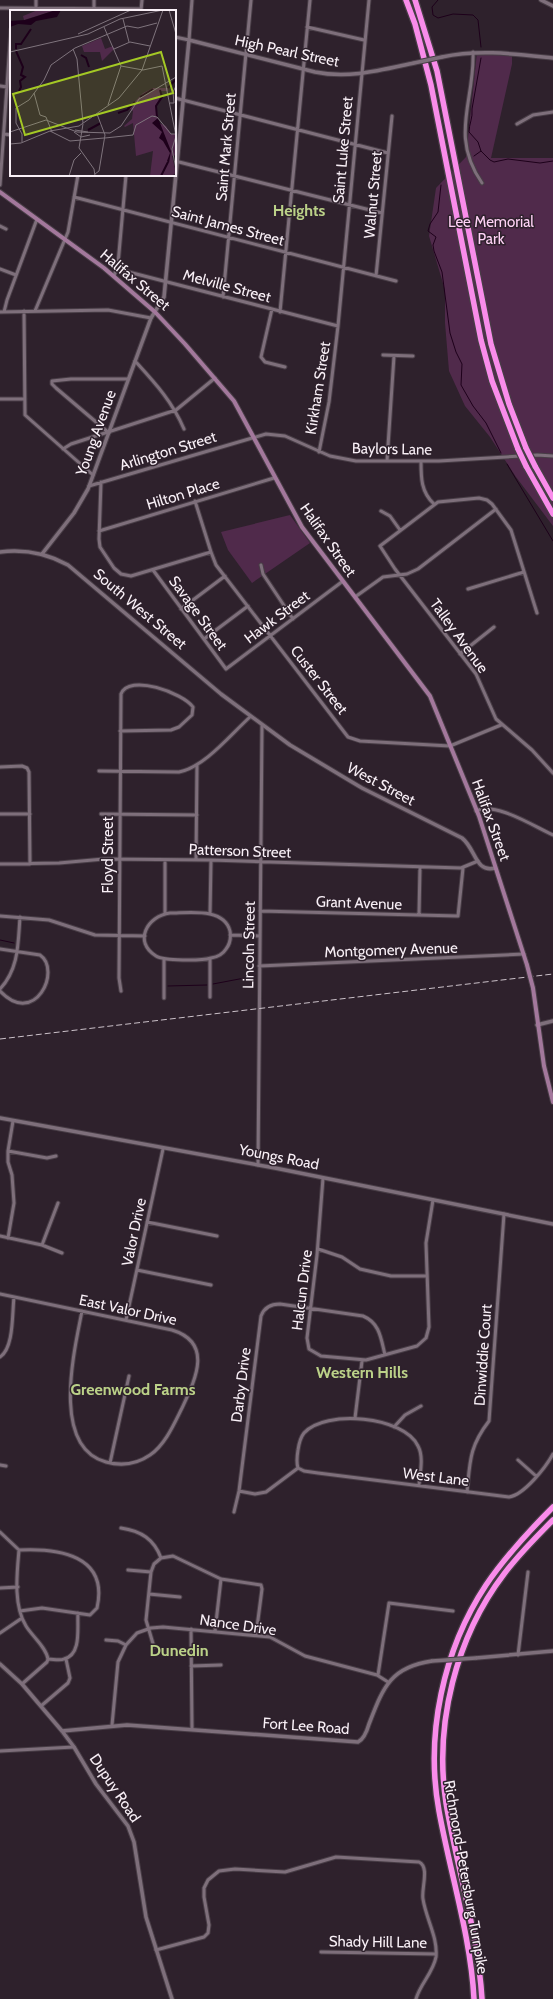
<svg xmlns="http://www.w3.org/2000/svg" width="553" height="1999" font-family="Cabin,sans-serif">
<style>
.park{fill:#502a4b}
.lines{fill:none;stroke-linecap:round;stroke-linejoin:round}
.stream{stroke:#1d001a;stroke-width:1}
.minor-casing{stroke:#483d46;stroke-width:5}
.tertiary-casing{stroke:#483d46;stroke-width:5.5}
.secondary-casing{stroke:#483d46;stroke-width:6}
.motorway-casing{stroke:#483d46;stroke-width:8}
.minor{stroke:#7e6f7b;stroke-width:3}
.tertiary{stroke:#7e6f7b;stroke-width:3.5}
.secondary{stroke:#a3789c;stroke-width:4}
.motorway{stroke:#f98cea;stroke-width:5.5}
.rail{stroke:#ccc2ca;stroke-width:1;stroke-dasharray:6 3;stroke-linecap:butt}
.tertiary-bridge-casing{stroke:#483d46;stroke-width:5.5;stroke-linecap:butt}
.secondary-bridge-casing{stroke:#483d46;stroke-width:6;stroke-linecap:butt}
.motorway-bridge-casing{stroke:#483d46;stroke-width:8;stroke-linecap:butt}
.tertiary-bridge{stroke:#7e6f7b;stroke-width:3.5}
.secondary-bridge{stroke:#a3789c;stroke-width:4}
.motorway-bridge{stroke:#f98cea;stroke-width:5.5}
.labels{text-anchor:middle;stroke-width:3;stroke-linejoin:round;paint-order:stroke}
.street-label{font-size:15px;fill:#f9f0f7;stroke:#2e212c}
.park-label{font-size:15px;fill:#ffd2f6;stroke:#2e212c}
.neighbourhood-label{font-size:16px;font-weight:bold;fill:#bbd188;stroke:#2e212c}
.inset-river{fill:none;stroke:#1d001a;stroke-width:2}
.inset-road{fill:none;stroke:#7f747d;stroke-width:1}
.view{fill:#a4c825;fill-opacity:0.15;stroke:#a4c825;stroke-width:2}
.inset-edge{fill:none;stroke:#f9f0f7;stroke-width:2}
</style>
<rect width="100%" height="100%" fill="#2e212c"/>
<path class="park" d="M 477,52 L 512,55 L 512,64 L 491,158 L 553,158 L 553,526 L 516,477 L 490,437 L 465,406 L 449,371 L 445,323 L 445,290 L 429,236 L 436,188 L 466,157 Z
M 290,515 L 310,543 L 252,583 L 228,550 L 221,532 Z"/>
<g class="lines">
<path class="stream" d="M 438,0 L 432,7 L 433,15 L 438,18 L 453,14 L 473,15 L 478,20 L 481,47
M 481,151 L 490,160 L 494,162 L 508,159 L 540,163 L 553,161
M 474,156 L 481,151 L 478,142 L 469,132 C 469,124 473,118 472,109 L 481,58
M 441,185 L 438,212 L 430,224 L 428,231 L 436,237 L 433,245 L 434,251 L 442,272 L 450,333 L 456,352 L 462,364 L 461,385 L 473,406 L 486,423 L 501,453
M 507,464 L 553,541
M 0,940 L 14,943
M 213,984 L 255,976
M 168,986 L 207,985"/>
<g class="minor-casing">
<path id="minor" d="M 36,0 L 36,8
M 0,8 L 141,9
M 141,10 L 142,0
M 94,11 L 94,0
M 307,27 L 364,40
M 175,37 L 189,40 L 192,0
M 473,52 C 475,101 449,135 482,183
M 0,86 L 7,87
M 175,98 L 388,153
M 517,124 L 533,115 L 553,112
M 4,134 L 11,135
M 175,161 L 382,213
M 0,185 L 11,29
M 74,197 L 396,281
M 0,226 L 6,229
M 0,269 L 16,275
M 117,269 L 338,326
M 114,276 L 118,264 L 126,175
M 376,276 L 392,116
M 223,297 L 251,0
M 272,309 L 261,357 L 265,362 L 285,367
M 24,311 L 25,415 L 93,475
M 35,311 L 68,232 L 78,175
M 0,312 L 108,310 L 151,318
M 4,312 L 7,300 L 37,219
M 280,312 L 310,0
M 383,355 L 413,356
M 135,361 C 155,383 172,401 184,429
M 0,399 L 25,399
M 109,433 L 56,388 L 52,384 L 52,381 L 71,379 L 128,379
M 63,449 L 71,444 L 176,410 L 215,378
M 319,452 L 329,402 L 338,326 L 369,0
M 387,461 L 394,356
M 421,461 C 421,478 421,492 434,504
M 101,482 L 99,539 L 100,547 L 114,568 L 121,574 L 131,576 L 211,552
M 89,486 L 266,434 L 285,436 L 330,456 L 356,461 L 439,461 L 537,455 L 553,456
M 195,501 L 211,552 L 216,565 L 348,737 L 360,741 L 450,746 L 501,725
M 381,511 L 390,516 L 400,530
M 99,531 L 274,478
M 261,565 L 263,574 L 293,619
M 153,570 L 226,669 L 343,581
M 468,589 L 524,572
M 355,597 L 383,577 L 407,574 L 418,569 L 496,509
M 181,609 L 225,576
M 537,613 L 511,530 L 492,504 L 487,500 L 479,498 L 438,502 L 380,546 L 395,569 L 476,674 L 496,719 L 532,750 L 553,773
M 204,639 L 248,606
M 460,654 L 494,627
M 120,731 L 171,730 L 179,727 L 192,715 L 193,707 C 183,693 129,673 121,694 L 119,978 L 121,991
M 0,767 L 22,766 L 27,768 L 29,772 L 30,864
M 99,771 L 179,772 C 205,767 231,734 250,717
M 476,811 C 495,801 535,827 553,835
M 0,814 L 30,814
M 101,814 L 197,815
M 196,860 L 197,765
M 0,864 L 59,863 L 104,859 L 211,860 L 461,868 L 478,861
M 260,911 L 458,916 L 463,868
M 170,913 C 188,913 224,907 230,931 C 231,937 230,944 226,949 C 223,954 217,957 211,958 C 201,961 164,961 156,956 C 133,942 147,916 170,913 Z
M 165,914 L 165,860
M 210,914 L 211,860
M 419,915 L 420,867
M 0,916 L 49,920 L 95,935 L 145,936
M 230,935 L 260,936
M 0,949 L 40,955 C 62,970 35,1028 0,991
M 164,959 L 164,998
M 210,959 L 210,997
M 259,966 L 524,954
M 0,989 C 19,969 18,943 20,917
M 8,1151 L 47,1158 L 56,1156
M 258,1165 L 262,726
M 323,1178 L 317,1255 L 307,1338 L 309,1349 L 321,1356 L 366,1360 L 417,1346 L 426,1338 L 429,1327 L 426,1243 L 433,1200
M 147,1222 L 217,1236
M 0,1236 L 42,1245 L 62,1253
M 8,1238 L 14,1203 L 12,1175 L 8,1162 L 8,1151 L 13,1121
M 42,1245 L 58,1203
M 318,1249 L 342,1257 L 360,1269 L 391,1276 L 426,1276
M 137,1270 L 211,1285
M 0,1294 L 172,1330 C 214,1343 195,1380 182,1408 C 174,1424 165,1445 150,1455 C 137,1464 121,1466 106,1462 C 51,1447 74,1352 82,1311
M 126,1320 L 163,1149
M 0,1357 C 14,1348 12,1314 14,1297
M 355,1418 L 362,1361
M 394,1427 L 405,1415 L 421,1406
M 518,1460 L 536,1476
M 110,1463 L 129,1376
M 0,1465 L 6,1466
M 298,1468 L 304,1471 L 318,1473 L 509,1497 C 524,1495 546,1467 553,1454
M 298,1468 C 296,1462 297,1456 298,1450 C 299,1443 300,1438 304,1433 C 325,1409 404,1416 418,1446 C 424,1457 420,1473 419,1485
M 239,1491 L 255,1494 L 266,1492 L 298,1468
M 467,1492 C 470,1462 469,1447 489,1421 L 504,1214
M 234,1512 L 239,1491 L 261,1316 C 264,1308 270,1304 280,1304 L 363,1316 C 380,1323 381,1339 385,1355
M 121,1528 C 141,1531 154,1539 161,1558
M 0,1532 L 19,1550
M 19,1550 C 58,1548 109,1555 97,1608 L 90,1615 L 42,1608 L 20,1611
M 19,1550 C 17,1573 13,1605 26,1626 C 32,1636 46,1647 48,1659
M 128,1570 L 151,1572
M 0,1588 L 18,1587
M 149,1594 L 180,1597
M 191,1629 L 192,1729
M 215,1631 L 221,1579
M 0,1633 L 22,1618
M 106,1640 L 118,1641 L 126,1645
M 154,1647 L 146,1620 L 151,1572 L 154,1564 L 161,1558 L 173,1556 L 221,1579 L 261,1585 L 262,1589 L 256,1635
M 518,1655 L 528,1572
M 48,1659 C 53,1659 60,1661 64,1659 C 82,1655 77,1627 78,1613
M 191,1666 L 221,1665
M 378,1675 L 389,1603 L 453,1611
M 22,1684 L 47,1662 L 48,1659
M 41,1706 L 68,1683 L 70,1678 L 66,1659
M 112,1725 L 118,1662 L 126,1645 L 137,1633 L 151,1628 L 163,1627 L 270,1637 L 305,1656 L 377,1675 L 388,1682
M 0,1751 L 74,1747
M 156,1950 L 204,1937 L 208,1933 L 209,1925 L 204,1897 L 204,1888 L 208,1880 L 219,1871 L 235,1869 L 285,1872 L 336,1857 L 419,1862 C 430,1867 421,1889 423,1899 C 426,1919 438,1937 436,1957 C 433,1973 420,1984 416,1999
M 321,1952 L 436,1954"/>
</g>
<g class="tertiary-casing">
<path id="tertiary" d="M 541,0 L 553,6
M 442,57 C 479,49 515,54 553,58
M 0,552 C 24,549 46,553 68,565 L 221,694 L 290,745 L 362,788 L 462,838 C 476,849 475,873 495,868
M 42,554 L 74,513 L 88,489 L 151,318 L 164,297 L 189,40 L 315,72 C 349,79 381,70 414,63
M 537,1025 L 553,1021
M 0,1118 L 275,1168 L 553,1224
M 476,1658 L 553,1651
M 0,1664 L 22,1684 L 62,1731 L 74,1747 L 96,1784 L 128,1826 L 134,1842 L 146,1917 L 172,1999
M 62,1731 L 127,1725 L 358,1742 C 364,1739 367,1731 369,1724 C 383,1688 390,1667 432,1661"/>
</g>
<g class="secondary-casing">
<path id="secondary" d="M 0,192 L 104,268 L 155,312 L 185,344 L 234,401 L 302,527 L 430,696 L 479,816 L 527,965
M 533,988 L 544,1066 L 553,1102"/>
</g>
<g class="motorway-casing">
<path id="motorway" d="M 406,0 L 415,24 L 431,85 L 481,340 L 492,381 L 518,449
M 415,0 L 437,71 L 491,344 L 509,404 L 526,448
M 526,466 L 553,514
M 535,466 L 553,498
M 474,1999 C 471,1938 450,1872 439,1811 C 425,1735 443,1650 486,1585 C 505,1557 529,1531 553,1507
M 482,1999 C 478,1933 457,1868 446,1803 C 434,1724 456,1637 504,1574 C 519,1554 536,1537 553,1520"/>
</g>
<use href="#minor" class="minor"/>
<use href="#tertiary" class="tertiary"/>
<use href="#secondary" class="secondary"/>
<use href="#motorway" class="motorway"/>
<path class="rail" d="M 0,1039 L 553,974"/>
<g class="tertiary-bridge-casing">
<path id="tertiary-bridge" d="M 414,63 L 442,57
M 432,1661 L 476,1658"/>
</g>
<g class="secondary-bridge-casing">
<path id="secondary-bridge" d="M 527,965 L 533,988"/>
</g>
<g class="motorway-bridge-casing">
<path id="motorway-bridge" d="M 526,448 L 535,466
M 518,449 L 526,466"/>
</g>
<use href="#tertiary-bridge" class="tertiary-bridge"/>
<use href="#secondary-bridge" class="secondary-bridge"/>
<use href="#motorway-bridge" class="motorway-bridge"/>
</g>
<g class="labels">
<g class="street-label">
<text transform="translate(287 51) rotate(12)" y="5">High Pearl Street</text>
<text transform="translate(226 147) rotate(-85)" y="5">Saint Mark Street</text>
<text transform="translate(343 150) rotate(-85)" y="5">Saint Luke Street</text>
<text transform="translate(373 195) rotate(-85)" y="5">Walnut Street</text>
<text transform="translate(228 226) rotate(15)" y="5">Saint James Street</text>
<text transform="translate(135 280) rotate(40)" y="5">Halifax Street</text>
<text transform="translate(227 286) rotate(15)" y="5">Melville Street</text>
<text transform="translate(318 388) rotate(-81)" y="5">Kirkham Street</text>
<text transform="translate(96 433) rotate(-70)" y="5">Young Avenue</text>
<text transform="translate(392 449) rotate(1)" y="5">Baylors Lane</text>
<text transform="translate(168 451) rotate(-17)" y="5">Arlington Street</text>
<text transform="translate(183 494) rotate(-17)" y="5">Hilton Place</text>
<text transform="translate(328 540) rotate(55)" y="5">Halifax Street</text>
<text transform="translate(140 609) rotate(40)" y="5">South West Street</text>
<text transform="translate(198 613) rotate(54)" y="5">Savage Street</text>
<text transform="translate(277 617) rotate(-37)" y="5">Hawk Street</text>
<text transform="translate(459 636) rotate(54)" y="5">Talley Avenue</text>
<text transform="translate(319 680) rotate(52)" y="5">Custer Street</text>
<text transform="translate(381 784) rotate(28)" y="5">West Street</text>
<text transform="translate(491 820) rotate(70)" y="5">Halifax Street</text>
<text transform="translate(240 851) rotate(2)" y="5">Patterson Street</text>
<text transform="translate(108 855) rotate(-90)" y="5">Floyd Street</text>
<text transform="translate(359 903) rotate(2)" y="5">Grant Avenue</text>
<text transform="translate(249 945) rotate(-89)" y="5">Lincoln Street</text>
<text transform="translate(391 950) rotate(-2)" y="5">Montgomery Avenue</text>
<text transform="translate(279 1157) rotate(11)" y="5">Youngs Road</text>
<text transform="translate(134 1232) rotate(-78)" y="5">Valor Drive</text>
<text transform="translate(302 1290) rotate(-83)" y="5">Halcun Drive</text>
<text transform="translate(128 1310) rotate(12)" y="5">East Valor Drive</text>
<text transform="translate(483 1355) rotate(-86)" y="5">Dinwiddie Court</text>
<text transform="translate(241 1385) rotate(-83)" y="5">Darby Drive</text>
<text transform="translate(436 1477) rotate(7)" y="5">West Lane</text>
<text transform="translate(238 1625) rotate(8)" y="5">Nance Drive</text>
<text transform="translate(306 1726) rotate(4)" y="5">Fort Lee Road</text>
<text transform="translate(115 1788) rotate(56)" y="5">Dupuy Road</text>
<text transform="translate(466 1877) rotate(80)" y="5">Richmond-Petersburg Turnpike</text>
<text transform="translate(378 1942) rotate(1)" y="5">Shady Hill Lane</text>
</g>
<g class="park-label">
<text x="491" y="227">Lee Memorial<tspan x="491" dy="17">Park</tspan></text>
</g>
<g class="neighbourhood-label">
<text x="299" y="216">Heights</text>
<text x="362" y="1378">Western Hills</text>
<text x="133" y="1395">Greenwood Farms</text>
<text x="179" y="1656">Dunedin</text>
</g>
</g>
<g transform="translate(10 10)">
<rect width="166" height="166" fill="#2e212c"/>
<path d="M 28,0 L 46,0 L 14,10 L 13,6 Z" fill="#502a4b"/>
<path d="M 91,28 L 95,39 L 103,36 L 104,39 L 92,51 L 90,42 L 74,42 L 72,36 ZM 143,78 L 158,78 L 158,81 L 150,81 L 151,86 L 146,95 L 149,113 L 156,116 L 161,124 L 165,124 L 166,145 L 162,146 L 166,163 L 161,166 L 140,166 L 143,141 L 126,146 L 123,113 L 115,117 L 114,116 L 122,109 L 123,101 L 119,98 L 133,83 Z" fill="#502a4b"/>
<path d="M 46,0 L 51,0 L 47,7 L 26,11 L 21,15 L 8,14 L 0,17 L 0,11 L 15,10 ZM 148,108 L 161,141 L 159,153 L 157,151 L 160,143 L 153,131 L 149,128 L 152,122 L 142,113 Z" fill="#1d001a"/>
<path class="inset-river" d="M 6,39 L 6,34 L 11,34 L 21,19M 6,41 L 13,57 L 11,65 L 15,67 L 10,71 L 11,77 L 9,81M 71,45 L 76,48 L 79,57M 158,78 L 166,69M 130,87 L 143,79M 108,103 L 117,100 L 125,92M 147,107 L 146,96 L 152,87 L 150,80M 78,120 L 91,113M 151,166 L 158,152"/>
<path class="inset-road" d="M 159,0 L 166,24M 113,9 L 119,32M 94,17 L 111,56 L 98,95M 68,24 L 121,0M 63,39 L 67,49 L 73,113M 104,39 L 120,32 L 140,36M 0,42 L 78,24 L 110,9 L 153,0M 111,56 L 133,60 L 152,56 L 166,126 L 162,139 L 166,159M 24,83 L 30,105 L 36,107 L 42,122M 160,93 L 164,93 L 163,82 L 166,76M 73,114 L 69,138 L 84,159 L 85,166M 65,120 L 78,122M 40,121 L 60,131 L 94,128M 0,122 L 36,110 L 67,122 L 100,123 L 111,116 L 129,89 L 166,67M 64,122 L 71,127 L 80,125M 95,128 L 123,125 L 126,115 L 142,106 L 147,107 L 161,124 L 166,124M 12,132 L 12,124 L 6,113 L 6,98 L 19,90 L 34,70 L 41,55 L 65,38 L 117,16 L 128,18 L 147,13M 0,134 L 11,133 L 40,121 L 69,116 L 109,88 L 132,60 L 153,0M 85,164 L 89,161 L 95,125 L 87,104M 59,166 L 64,150 L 71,143"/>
<path class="view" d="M 151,42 L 163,83 L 15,125 L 3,84 Z"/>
<rect width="166" height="166" class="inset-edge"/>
</g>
</svg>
